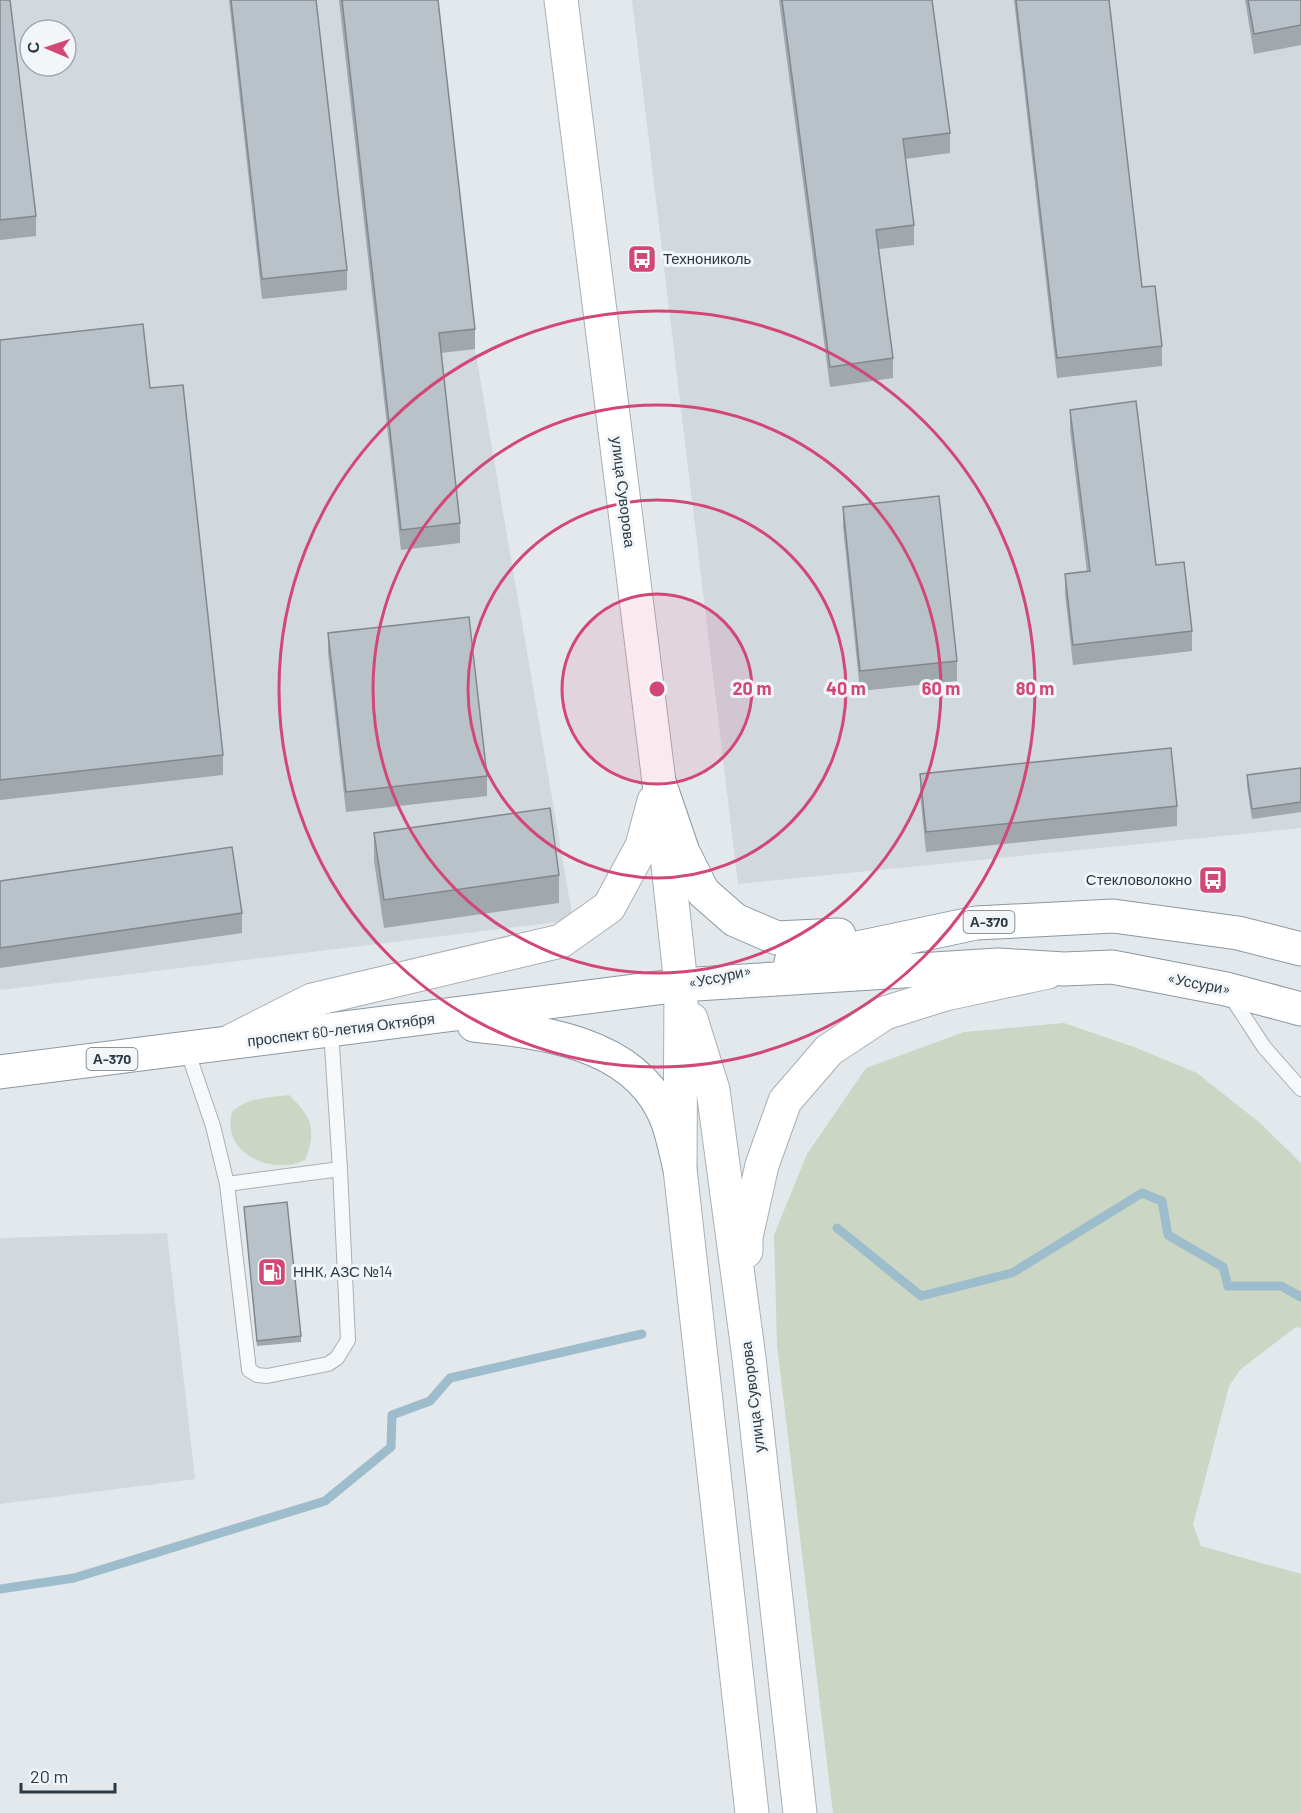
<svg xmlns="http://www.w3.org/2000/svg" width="1301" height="1813" font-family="Barlow,sans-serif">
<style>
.built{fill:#d1d8de;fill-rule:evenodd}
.green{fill:#ccd6c4}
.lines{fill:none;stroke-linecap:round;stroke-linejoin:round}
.stream{stroke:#9ebdcc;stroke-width:9}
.service-casing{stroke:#a8b0b6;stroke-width:16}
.secondary-casing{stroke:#a8b0b6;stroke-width:35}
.trunk-casing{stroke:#8a98a3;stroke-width:35}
.service{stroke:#f6f8fa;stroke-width:14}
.secondary{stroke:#fff;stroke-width:33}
.trunk{stroke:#fff;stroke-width:33}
.wall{fill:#a0a7ad}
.building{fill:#bac2c9;stroke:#82888d;stroke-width:1.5}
.ring{fill:none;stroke:#d24776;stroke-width:3}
.labels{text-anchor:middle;stroke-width:6;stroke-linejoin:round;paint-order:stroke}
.shield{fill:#f3f6f9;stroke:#66727a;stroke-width:1.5}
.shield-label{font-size:14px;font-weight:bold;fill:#2a3944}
.poi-label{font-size:15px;fill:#2a3944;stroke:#f3f6f9;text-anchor:start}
.street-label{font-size:15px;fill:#2a3944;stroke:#f3f6f9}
.centre{fill:#d24776;stroke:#f3f6f9;stroke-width:3}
.ring-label{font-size:18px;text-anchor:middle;font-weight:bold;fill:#d24776;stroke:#f3f6f9;stroke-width:6;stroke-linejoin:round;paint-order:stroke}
</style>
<rect width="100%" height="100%" fill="#e3e8ec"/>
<path class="built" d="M 0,0 L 436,0 L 475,349 L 573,920 L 0,990 ZM 30,30 L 66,30 L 66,66 L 30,66 Z
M 632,0 L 1301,0 L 1301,828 L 738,884 Z
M 167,1233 L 195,1479 L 0,1504 L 0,1238 Z"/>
<path class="green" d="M 1064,1023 L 1134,1047 L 1197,1073 L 1260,1123 L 1301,1163 L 1301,1328 L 1296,1327 L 1241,1369 L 1229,1386 L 1193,1525 L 1201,1546 L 1301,1574 L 1301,1813 L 833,1813 L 777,1345 L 774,1235 L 807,1154 L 866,1068 L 964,1032 Z
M 289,1095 C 312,1117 317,1130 305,1160 C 272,1176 221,1154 232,1112 C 247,1097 269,1098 289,1095 Z"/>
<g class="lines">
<path class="stream" d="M 837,1228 L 921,1296 L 1012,1273 L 1142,1193 L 1162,1201 L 1168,1235 L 1223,1267 L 1228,1286 L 1281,1286 L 1301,1297
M 0,1589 L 74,1578 L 325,1501 L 391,1447 L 392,1415 L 430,1401 L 450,1378 L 642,1334"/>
<g class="service-casing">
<path id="service" d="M 1230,995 L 1264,1047 L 1301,1089
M 187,1050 L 213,1126 L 227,1184 L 340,1169 L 331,1031
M 227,1184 L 249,1370 L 257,1375 L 267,1376 L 328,1364 L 337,1358 L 348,1340 L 340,1169"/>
</g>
<g class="secondary-casing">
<path id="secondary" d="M 561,0 L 659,782 L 681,985 L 680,1169 L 752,1813
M 691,1019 L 713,1090 L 749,1358 L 800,1813
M 231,1041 L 312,1000 L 561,941 L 609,907 L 642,846 L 654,801
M 746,1251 L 746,1237 L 762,1165 L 785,1101 L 829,1050 L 885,1013 L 945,994 L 1048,972"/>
</g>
<g class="trunk-casing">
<path id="trunk" d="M 659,782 L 683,852 L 703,892 L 735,920 L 777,938 L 839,935
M 791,962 L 976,923 L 1113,916 L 1238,933 L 1301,949
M 474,1025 C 541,1032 630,1042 663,1111 C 672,1128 675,1150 680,1169
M 0,1072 L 681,985 L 998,965 L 1064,969 L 1112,967 L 1226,989 L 1301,1009"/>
</g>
<use href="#service" class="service"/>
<use href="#secondary" class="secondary"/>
<use href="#trunk" class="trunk"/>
</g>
<path class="wall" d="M 0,0 L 36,216 L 36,236 L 0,240 Z
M 229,0 L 316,0 L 347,270 L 347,290 L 262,299 Z
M 339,0 L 438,0 L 475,329 L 475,349 L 441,353 L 460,523 L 460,543 L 401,550 Z
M 779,0 L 932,0 L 950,133 L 950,153 L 905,159 L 914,225 L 914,245 L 879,249 L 893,358 L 893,378 L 830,387 Z
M 1014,0 L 1109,0 L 1142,287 L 1162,346 L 1162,366 L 1057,378 Z
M 1245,0 L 1301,0 L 1301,45 L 1254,54 Z
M 0,340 L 150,388 L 223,755 L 223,775 L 0,800 Z
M 1070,410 L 1192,631 L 1192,651 L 1073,665 L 1065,594 L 1065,574 L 1087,572 L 1070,430 Z
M 843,507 L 957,661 L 957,681 L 860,691 L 843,527 Z
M 328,633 L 487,776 L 487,796 L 346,812 L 328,653 Z
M 1301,768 L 1301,812 L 1252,819 L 1247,786 L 1247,775 Z
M 920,774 L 1177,806 L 1177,826 L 926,852 L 920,794 Z
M 374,833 L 559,875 L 559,903 L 384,928 L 374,861 Z
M 0,881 L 242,913 L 242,933 L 0,968 Z
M 244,1207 L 301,1336 L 301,1342 L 257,1346 Z"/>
<path class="building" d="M 0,0 L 10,0 L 36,216 L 0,220 Z
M 231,0 L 316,0 L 347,270 L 262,279 Z
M 342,0 L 438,0 L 475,329 L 439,333 L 460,523 L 401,530 Z
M 782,0 L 932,0 L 950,133 L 903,139 L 914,225 L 876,230 L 893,358 L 830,367 Z
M 1016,0 L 1109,0 L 1142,287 L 1155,286 L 1162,346 L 1057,358 Z
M 1248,0 L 1301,0 L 1301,25 L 1254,34 Z
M 143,324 L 150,388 L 183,385 L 223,755 L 0,780 L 0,340 Z
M 1136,401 L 1156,565 L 1184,562 L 1192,631 L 1073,645 L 1065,574 L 1090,571 L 1070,410 Z
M 939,496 L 957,661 L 860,671 L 843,507 Z
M 469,617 L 487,776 L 346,792 L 328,633 Z
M 1171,748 L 1177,806 L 926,832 L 920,774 Z
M 1301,768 L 1301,802 L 1252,809 L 1247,775 Z
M 550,808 L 559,875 L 384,900 L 374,833 Z
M 232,847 L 242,913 L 0,948 L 0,881 Z
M 287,1202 L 301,1336 L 257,1341 L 244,1207 Z"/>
<circle cx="657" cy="689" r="95" fill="#d24776" fill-opacity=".12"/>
<g class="ring">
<circle cx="657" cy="689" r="95"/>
<circle cx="657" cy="689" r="189"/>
<circle cx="657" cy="689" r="284"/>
<circle cx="657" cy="689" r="378"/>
</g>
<defs>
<g id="bus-square" transform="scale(1.5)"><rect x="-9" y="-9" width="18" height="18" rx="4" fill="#d24776" stroke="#f3f6f9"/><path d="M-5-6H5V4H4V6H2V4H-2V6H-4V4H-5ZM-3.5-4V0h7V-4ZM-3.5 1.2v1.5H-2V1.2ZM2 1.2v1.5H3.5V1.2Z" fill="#fff"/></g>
<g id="fuel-square" transform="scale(1.5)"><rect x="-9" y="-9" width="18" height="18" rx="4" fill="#d24776" stroke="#f3f6f9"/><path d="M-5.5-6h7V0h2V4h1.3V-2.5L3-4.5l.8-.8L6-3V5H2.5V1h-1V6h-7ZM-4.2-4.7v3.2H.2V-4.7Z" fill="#fff"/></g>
</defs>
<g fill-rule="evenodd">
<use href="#bus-square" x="642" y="259"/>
<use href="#bus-square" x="1213" y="880"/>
<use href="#fuel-square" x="272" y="1272"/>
</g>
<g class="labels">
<g class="shield">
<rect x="963.5" y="911" width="51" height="22" rx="4.5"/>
<rect x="86.5" y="1048" width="51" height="22" rx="4.5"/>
</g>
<g class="shield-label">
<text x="989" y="927">А-370</text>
<text x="112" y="1064">А-370</text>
</g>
<g class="poi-label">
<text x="663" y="264">Технониколь</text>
<text x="1192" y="885" text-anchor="end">Стекловолокно</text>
<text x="293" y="1277">ННК, АЗС №14</text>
</g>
<g class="street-label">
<text transform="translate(623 492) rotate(83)" y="5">улица Суворова</text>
<text transform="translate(720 977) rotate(-12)" y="5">«Уссури»</text>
<text transform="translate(1199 984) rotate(11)" y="5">«Уссури»</text>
<text transform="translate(341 1030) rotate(-7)" y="5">проспект 60-летия Октября</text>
<text transform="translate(753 1397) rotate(-97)" y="5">улица Суворова</text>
</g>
</g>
<circle cx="657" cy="689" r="9" class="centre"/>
<g class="ring-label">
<text x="752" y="695">20 m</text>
<text x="846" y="695">40 m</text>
<text x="941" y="695">60 m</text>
<text x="1035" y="695">80 m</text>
</g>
<g transform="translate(48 48) rotate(272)"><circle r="28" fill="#f3f6f9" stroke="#a3aab1" stroke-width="1.5"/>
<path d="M0-4.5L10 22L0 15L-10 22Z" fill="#d24776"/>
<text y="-9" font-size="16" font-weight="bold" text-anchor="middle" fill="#2a3944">С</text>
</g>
<path d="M21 1783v9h94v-9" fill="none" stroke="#2a3944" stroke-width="3"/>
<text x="30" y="1783" font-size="18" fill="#2a3944" stroke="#f3f6f9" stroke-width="4.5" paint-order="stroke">20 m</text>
</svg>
